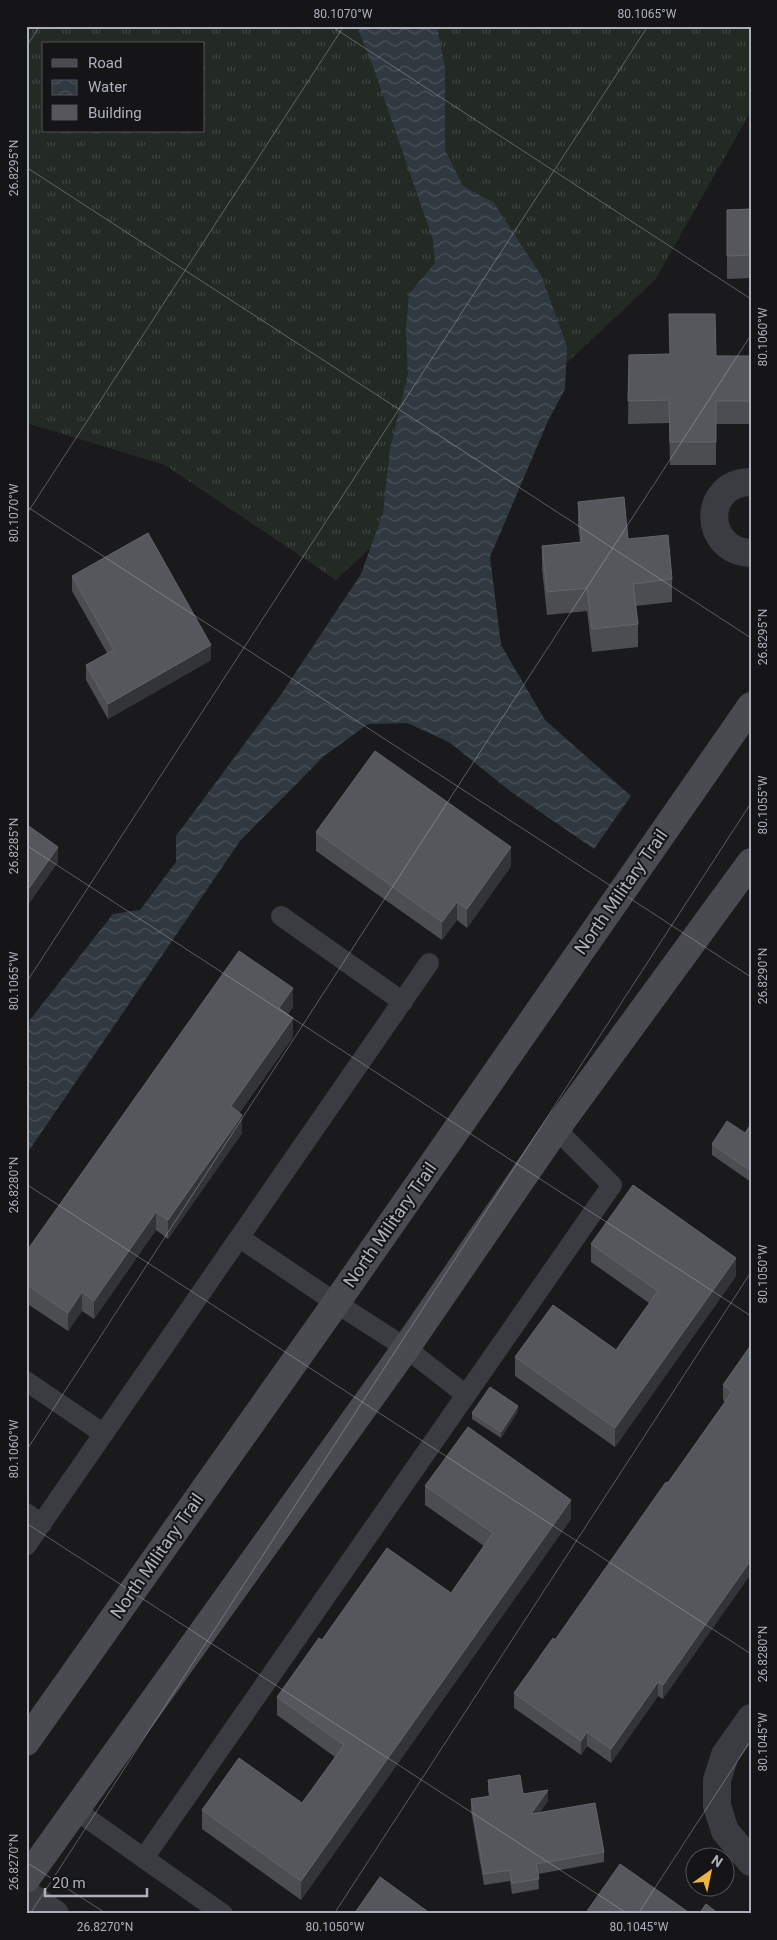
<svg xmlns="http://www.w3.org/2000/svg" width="777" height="1940" font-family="Roboto,sans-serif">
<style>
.grass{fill:url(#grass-tufts);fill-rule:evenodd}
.water{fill:url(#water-waves)}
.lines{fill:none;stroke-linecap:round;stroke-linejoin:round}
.lane{stroke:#3b3c41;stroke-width:20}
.street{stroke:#3b3c41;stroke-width:28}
.secondary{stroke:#494b51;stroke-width:28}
.wall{fill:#4b4d51}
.shaded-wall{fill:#333437}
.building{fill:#56575c;stroke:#64656b}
.ticks{fill:none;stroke:#adb1bb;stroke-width:1;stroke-opacity:0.45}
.labels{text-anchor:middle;stroke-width:4;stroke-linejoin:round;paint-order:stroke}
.street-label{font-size:18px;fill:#adb1bb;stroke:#151517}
.neatline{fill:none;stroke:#adb1bb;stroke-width:2}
.ticks-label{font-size:12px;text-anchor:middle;fill:#adb1bb}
</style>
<defs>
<pattern id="grass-tufts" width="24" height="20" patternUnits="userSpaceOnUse" patternTransform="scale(1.25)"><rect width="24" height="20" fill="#222a23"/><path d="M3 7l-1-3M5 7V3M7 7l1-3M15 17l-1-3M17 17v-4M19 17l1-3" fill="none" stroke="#3f4641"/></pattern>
<pattern id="water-waves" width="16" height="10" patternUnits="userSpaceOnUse" patternTransform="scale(1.25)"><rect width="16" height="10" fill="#303940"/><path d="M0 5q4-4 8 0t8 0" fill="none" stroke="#4b535a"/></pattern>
</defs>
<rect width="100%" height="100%" fill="#1a1a1c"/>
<path class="grass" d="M 26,26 L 751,26 L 751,111 L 655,280 L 336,580 L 165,465 L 26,423 ZM 44,44 L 204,44 L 204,131 L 44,131 Z"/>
<path class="water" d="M 357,26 L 437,26 L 445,68 L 445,150 L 463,186 L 494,203 L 542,277 L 567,347 L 565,389 L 548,421 L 490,557 L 501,645 L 545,720 L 631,796 L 594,849 L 510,791 L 449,742 L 407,723 L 368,724 L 324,756 L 240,841 L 26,1155 L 26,1025 L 113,914 L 140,910 L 176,862 L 176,836 L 280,696 L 361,574 L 383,513 L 390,449 L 408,374 L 406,330 L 409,294 L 435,263 L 433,240 L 375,72 Z"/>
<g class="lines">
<path class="lane" d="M 281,916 L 403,1002
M 240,1238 L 336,1303 L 406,1348 L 466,1395
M 26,1381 L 104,1434
M 26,1513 L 42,1524
M 26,1546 L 429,963
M 74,1809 L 223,1914
M 144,1858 L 612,1185 L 556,1129"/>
<path class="street" d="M 751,482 C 702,482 702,551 751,553
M 751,1718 L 725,1755 L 717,1780 L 717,1806 L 725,1831 L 751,1862
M 26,1894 L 55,1914"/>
<path class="secondary" d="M 26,1742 L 336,1303 L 751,706
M 26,1879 L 406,1348 L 556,1129 L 751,862"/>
</g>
<path class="wall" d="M 751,209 L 751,278 L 727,279 L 727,210 Z
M 629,355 L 751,356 L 751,424 L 716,424 L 716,465 L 670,465 L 669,423 L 628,424 Z
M 578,502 L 628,539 L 672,579 L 672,602 L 636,606 L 638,624 L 638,647 L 592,652 L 587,611 L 547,615 L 542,569 L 542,546 L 580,542 L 578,525 Z
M 72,576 L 211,660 L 108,719 L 86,680 L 86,665 L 107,653 L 72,591 Z
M 26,824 L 58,862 L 27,906 L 26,905 Z
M 316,832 L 511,866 L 467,928 L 457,920 L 442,940 L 316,851 Z
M 293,1007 L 288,1014 L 293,1037 L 240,1112 L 242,1133 L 168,1239 L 156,1230 L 94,1319 L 82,1311 L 68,1331 L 26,1303 L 26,1252 Z
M 751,1124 L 751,1182 L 712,1155 L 712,1144 L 745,1133 Z
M 591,1244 L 736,1276 L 615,1447 L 515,1376 L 515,1357 L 616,1350 L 649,1303 L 591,1262 Z
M 751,1345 L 663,1699 L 658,1696 L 611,1763 L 587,1746 L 581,1755 L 514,1708 L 514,1693 L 555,1640 L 725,1402 L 723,1400 L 723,1385 Z
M 518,1411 L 501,1438 L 472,1419 L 472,1413 Z
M 425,1486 L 571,1519 L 301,1900 L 202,1829 L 202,1810 L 302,1803 L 335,1757 L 277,1715 L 277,1697 L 322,1640 L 451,1593 L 484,1546 L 425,1505 Z
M 488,1780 L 523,1794 L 548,1801 L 540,1812 L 604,1852 L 604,1862 L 538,1874 L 539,1889 L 512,1894 L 510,1881 L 484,1885 L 471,1810 L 471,1799 L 489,1797 L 488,1791 Z"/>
<path class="shaded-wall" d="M 211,645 L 211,660 L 108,719 L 108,704 Z
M 58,847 L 58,862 L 27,906 L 27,891 Z
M 511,847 L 511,866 L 467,928 L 467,909 Z
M 457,902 L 457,920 L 442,940 L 442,922 Z
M 293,988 L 293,1007 L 279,1027 L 279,1008 Z
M 293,1018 L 293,1037 L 231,1124 L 231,1106 Z
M 242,1115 L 242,1133 L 168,1239 L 168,1220 Z
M 156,1212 L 156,1230 L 94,1319 L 94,1301 Z
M 736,1258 L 736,1276 L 615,1447 L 615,1428 Z
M 82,1292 L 82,1311 L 68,1331 L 68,1313 Z
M 518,1406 L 518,1411 L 501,1438 L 501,1432 Z
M 571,1500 L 571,1519 L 301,1900 L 301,1881 Z
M 751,1560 L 751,1574 L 663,1699 L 663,1685 Z
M 658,1682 L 658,1696 L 611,1763 L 611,1749 Z
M 587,1732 L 587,1746 L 581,1755 L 581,1741 Z
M 548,1790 L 548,1801 L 531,1824 L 531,1814 Z"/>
<path class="building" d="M 751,209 L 751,255 L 727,256 L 727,210 Z
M 669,314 L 715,314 L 716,356 L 751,356 L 751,401 L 716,401 L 716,442 L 670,442 L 669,400 L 628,401 L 629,355 L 670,354 Z
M 624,497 L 628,539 L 668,535 L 672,579 L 633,584 L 638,624 L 592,629 L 587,588 L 547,592 L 542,546 L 582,542 L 578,502 Z
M 148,533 L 211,645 L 108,704 L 86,665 L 114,650 L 72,576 Z
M 375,751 L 511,847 L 467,909 L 457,902 L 442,922 L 316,832 Z
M 26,824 L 58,847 L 27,891 L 26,890 Z
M 239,951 L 293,988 L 279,1008 L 293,1018 L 231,1106 L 242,1115 L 168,1220 L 156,1212 L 94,1301 L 82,1292 L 68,1313 L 26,1284 L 26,1252 Z
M 727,1121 L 745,1133 L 751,1124 L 751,1171 L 712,1144 Z
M 633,1185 L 736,1258 L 615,1428 L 515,1357 L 553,1305 L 616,1350 L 658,1291 L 591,1244 Z
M 751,1345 L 751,1560 L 663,1685 L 658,1682 L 611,1749 L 587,1732 L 581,1741 L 514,1693 L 553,1638 L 555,1640 L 666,1482 L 668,1483 L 732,1392 L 723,1385 Z
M 490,1387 L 518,1406 L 501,1432 L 472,1413 Z
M 468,1427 L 571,1500 L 301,1881 L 202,1810 L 239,1758 L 302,1803 L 344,1745 L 277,1697 L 319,1638 L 322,1640 L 387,1548 L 451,1593 L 493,1533 L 425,1486 Z
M 520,1775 L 523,1794 L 548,1790 L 531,1814 L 595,1803 L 604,1852 L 536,1864 L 539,1879 L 512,1883 L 510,1870 L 484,1874 L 471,1799 L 491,1796 L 488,1780 Z
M 620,1864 L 691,1914 L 585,1914 Z
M 380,1877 L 431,1914 L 354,1914 Z
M 706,1904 L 719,1914 L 699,1914 Z"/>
<path class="ticks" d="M 331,26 L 751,299M 26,47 L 40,26M 26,167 L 751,638M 26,506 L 751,977M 26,515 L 344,26M 26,845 L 751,1316M 26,983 L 648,26M 26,1184 L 751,1654M 26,1451 L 751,335M 26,1523 L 628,1914M 26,1862 L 107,1914M 30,1914 L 751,803M 334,1914 L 751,1272M 638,1914 L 751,1740"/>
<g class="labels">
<g class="street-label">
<text transform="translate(621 892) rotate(-55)" y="6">North Military Trail</text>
<text transform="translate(390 1225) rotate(-55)" y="6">North Military Trail</text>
<text transform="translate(157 1556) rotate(-55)" y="6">North Military Trail</text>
</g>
</g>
<rect width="777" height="1940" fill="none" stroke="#151517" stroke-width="55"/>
<rect x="42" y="42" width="162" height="90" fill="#151517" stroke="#525359"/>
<rect x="52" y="59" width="25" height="8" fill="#494b51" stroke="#525359"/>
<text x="88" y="68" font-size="15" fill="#adb1bb">Road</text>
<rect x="52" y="80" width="25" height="15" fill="url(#water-waves)" stroke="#525359"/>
<text x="88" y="92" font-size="15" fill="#adb1bb">Water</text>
<rect x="52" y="105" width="25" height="15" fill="#56575c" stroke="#525359"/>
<text x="88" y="118" font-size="15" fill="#adb1bb">Building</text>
<g transform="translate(710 1872) rotate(33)"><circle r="24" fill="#151517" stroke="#525359"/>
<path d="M0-4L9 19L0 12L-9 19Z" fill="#ecb642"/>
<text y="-8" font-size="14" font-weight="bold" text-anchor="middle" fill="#adb1bb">N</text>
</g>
<path d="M45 1888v8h102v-8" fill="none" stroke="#adb1bb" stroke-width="2.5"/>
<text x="52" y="1888" font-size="15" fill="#adb1bb" stroke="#151517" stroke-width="4" paint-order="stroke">20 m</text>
<rect x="28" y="28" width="722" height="1884" class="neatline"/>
<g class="ticks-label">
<text x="343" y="18">80.1070°W</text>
<text x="647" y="18">80.1065°W</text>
<text transform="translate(14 168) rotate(-90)" y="4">26.8295°N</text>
<text transform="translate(763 337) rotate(-90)" y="4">80.1060°W</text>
<text transform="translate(14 513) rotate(-90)" y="4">80.1070°W</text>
<text transform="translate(763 637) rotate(-90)" y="4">26.8295°N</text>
<text transform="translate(763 805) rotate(-90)" y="4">80.1055°W</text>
<text transform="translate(14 846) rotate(-90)" y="4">26.8285°N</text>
<text transform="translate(763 976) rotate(-90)" y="4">26.8290°N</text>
<text transform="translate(14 981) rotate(-90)" y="4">80.1065°W</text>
<text transform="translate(14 1185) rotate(-90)" y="4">26.8280°N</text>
<text transform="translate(763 1274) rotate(-90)" y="4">80.1050°W</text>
<text transform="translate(14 1449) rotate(-90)" y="4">80.1060°W</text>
<text transform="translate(763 1654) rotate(-90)" y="4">26.8280°N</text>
<text transform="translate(763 1742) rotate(-90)" y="4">80.1045°W</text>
<text transform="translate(14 1862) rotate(-90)" y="4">26.8270°N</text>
<text x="105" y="1931">26.8270°N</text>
<text x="335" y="1931">80.1050°W</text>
<text x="639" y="1931">80.1045°W</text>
</g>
</svg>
